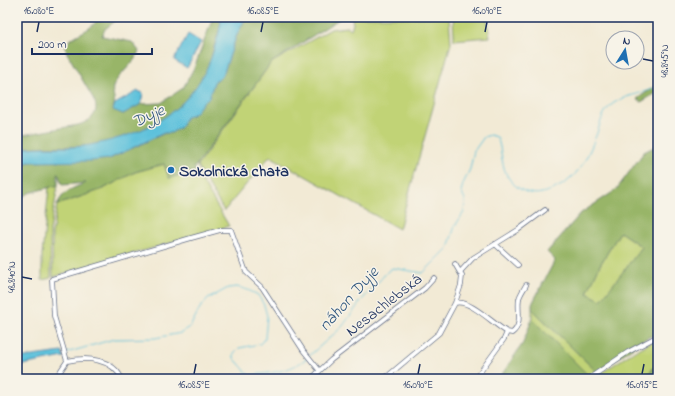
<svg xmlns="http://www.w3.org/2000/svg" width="675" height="396" font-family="'Indie Flower',sans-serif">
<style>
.green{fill:#c1d376;stroke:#6e816a}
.forest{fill:#98b567;stroke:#5a7262;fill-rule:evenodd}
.water{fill:#5dc1db;stroke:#3c789c}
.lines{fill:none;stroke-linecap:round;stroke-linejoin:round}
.stream{stroke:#5dc1db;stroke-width:1}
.minor-casing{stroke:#667088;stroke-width:5.5}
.minor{stroke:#fff;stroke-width:4}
.ticks{fill:none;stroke:#1b2f5e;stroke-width:1.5}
.poi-dot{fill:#1f6fb2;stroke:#f7f3e8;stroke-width:1.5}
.labels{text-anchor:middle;stroke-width:3;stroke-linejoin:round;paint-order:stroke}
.poi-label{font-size:16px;font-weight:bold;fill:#1b2f5e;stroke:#f7f3e8;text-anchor:start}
.street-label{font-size:16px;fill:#1b2f5e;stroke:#f7f3e8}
.water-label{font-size:17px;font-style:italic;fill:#2c547d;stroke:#f7f3e8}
.neatline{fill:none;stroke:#1b2f5e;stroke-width:1.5}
.ticks-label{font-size:10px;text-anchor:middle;fill:#1b2f5e}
</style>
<rect width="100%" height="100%" fill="#f7f3e8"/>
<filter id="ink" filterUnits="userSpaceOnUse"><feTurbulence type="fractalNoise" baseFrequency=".025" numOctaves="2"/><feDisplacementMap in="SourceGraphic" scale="8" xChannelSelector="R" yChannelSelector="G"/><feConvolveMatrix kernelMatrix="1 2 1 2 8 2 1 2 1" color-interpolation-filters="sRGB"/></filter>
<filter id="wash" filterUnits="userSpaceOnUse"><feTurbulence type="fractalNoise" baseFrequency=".012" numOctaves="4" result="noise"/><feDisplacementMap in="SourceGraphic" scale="16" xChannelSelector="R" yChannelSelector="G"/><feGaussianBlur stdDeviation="0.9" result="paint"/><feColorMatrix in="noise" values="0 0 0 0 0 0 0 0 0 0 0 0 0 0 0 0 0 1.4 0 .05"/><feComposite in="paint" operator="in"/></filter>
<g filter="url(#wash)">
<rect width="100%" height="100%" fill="#f2ead5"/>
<path class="green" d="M 356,17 L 449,17 L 451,43 L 399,229 L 270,156 L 224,211 L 197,166 L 271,63 L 331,29 L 348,27 L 351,29 L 353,24 L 352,19 Z
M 453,17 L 487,17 L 490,37 L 454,40 Z
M 164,164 L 169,178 L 196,171 L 229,226 L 53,277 L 52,234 L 57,205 L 103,189 L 135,172 Z
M 58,185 L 50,231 L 51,278 L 42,280 L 42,255 L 49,187 Z
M 620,232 L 642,247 L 601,301 L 587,293 L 600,265 Z
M 532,309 L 597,372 L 589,376 L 532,319 Z
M 658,338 L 658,362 L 644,379 L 592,379 L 630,354 Z"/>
<path class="forest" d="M 99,17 L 120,17 L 105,29 L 102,36 L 132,42 L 139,51 C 133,67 118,73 113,87 C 111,94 117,101 113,108 L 123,114 L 141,104 L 161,103 L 183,88 L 195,66 L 213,17 L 221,17 C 221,28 217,37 214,47 C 212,54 211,63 207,70 C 185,114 135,140 87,146 C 64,148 39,144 17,150 L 17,136 L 78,125 C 91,121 100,113 94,100 L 67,53 L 65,46 C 73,32 90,34 99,17 Z
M 246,17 L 342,17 L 271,63 L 194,168 L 196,171 L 169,178 L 164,164 L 135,172 L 103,189 L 57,205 C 63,191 73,188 86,183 L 62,185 L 58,173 L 58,185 L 29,193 L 17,201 L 17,169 L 22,164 L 30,162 L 109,159 L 165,133 L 171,133 L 181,127 L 185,118 L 195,113 L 204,101 L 209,98 L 214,82 L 223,75 L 236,37 Z
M 658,84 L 658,92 L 641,102 L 637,99 Z
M 658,145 L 658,333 L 645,339 L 597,372 L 532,309 L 532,304 L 555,260 L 547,252 L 581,213 L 616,190 L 644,152 ZM 620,232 L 642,247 L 601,300 L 587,293 L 600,265 Z
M 532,319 L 592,379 L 499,379 L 523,343 Z
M 658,362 L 658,379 L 644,379 L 657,364 Z"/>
<path class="water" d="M 221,17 L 246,17 L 236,37 L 223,75 L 214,82 L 209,98 L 204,101 L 195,113 L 185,118 L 181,127 L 171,133 L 164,133 L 109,159 L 92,161 L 30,162 L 22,164 L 17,169 L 17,150 C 40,144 66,150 90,145 C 148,134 196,109 214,49 C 217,38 221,28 221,17 Z
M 188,34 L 201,42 L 187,68 L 174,60 Z
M 138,91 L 143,93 L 141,104 L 123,114 L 113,110 L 115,104 Z
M 62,352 L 64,357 L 17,366 L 17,358 Z"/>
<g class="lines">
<path class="stream" d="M 66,353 L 114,339 L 155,338 L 181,333 L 190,327 L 200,308 L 208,299 L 228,288 L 237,287 L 248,290 L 258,295 L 264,305 L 267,316 L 265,338 L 260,344 L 239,348 L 234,353 L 234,358 L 249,375 C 271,373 290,372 307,358
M 309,356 L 342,327 L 361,301 L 389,270 L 393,268 L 423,273 L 448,248 L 455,226 L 464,212 L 465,199 L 461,192 L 463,184 L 470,169 L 474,151 L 484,137 L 490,135 L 497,137 C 503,151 500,167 510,180 C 518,190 530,196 542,193 C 575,185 586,162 597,133 C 600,124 602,115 608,108 C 621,94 643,95 658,86"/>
</g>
</g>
<g filter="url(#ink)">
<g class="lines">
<g class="minor-casing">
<path id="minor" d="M 495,244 L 518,265
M 460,272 L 473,258 L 518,230 L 545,210
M 455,303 C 470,299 493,324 507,332 L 504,339 L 475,379
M 507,332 L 512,333 C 523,325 517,310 519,299 C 520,294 524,289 526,285
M 67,361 L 54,316 L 52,279 L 191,238 L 220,230 L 231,230 L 246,272 L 262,287 L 303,350 L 319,370
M 58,379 L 59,373 L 67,361 C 87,357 112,358 122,379
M 311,379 L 331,360 L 425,288 L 434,278
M 384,379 L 439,333 L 455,303 L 461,285 L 462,276 L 455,264
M 588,379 L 628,352 L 658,336"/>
</g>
<use href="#minor" class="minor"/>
</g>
</g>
<path class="ticks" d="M 37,32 L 39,22M 261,32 L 263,22M 485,32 L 487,22M 643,59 L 653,61M 22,277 L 32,279M 194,374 L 196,364M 418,374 L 420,364M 642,374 L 644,364"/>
<circle class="poi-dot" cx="171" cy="170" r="4"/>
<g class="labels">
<g class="poi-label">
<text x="179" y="176">Sokolnická chata</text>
</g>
<g class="street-label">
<text transform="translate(383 304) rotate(-38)" y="6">Nesachlebská</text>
</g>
<g class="water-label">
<text transform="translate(148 115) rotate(-24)" y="6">Dyje</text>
<text transform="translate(348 298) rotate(-48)" y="6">náhon Dyje</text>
</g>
</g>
<rect width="675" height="396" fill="none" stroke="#f7f3e8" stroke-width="44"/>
<g transform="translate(625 50) rotate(11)"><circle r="19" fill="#f7f3e8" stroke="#9fa5b1"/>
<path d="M0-3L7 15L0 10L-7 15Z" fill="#1f6fb2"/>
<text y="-6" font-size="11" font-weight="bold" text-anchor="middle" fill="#1b2f5e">N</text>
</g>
<path d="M32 48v6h120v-6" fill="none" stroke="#1b2f5e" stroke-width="2"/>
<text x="38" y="48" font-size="12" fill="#1b2f5e" stroke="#f7f3e8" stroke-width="3" paint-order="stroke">200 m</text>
<rect x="22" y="22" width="631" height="352" class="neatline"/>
<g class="ticks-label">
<text x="39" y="14">16.080°E</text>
<text x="263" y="14">16.085°E</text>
<text x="487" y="14">16.090°E</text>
<text transform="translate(664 61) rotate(-90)" y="4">48.845°N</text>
<text transform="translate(11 277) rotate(-90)" y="4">48.840°N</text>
<text x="194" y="388">16.085°E</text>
<text x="418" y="388">16.090°E</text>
<text x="642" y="388">16.095°E</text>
</g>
</svg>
